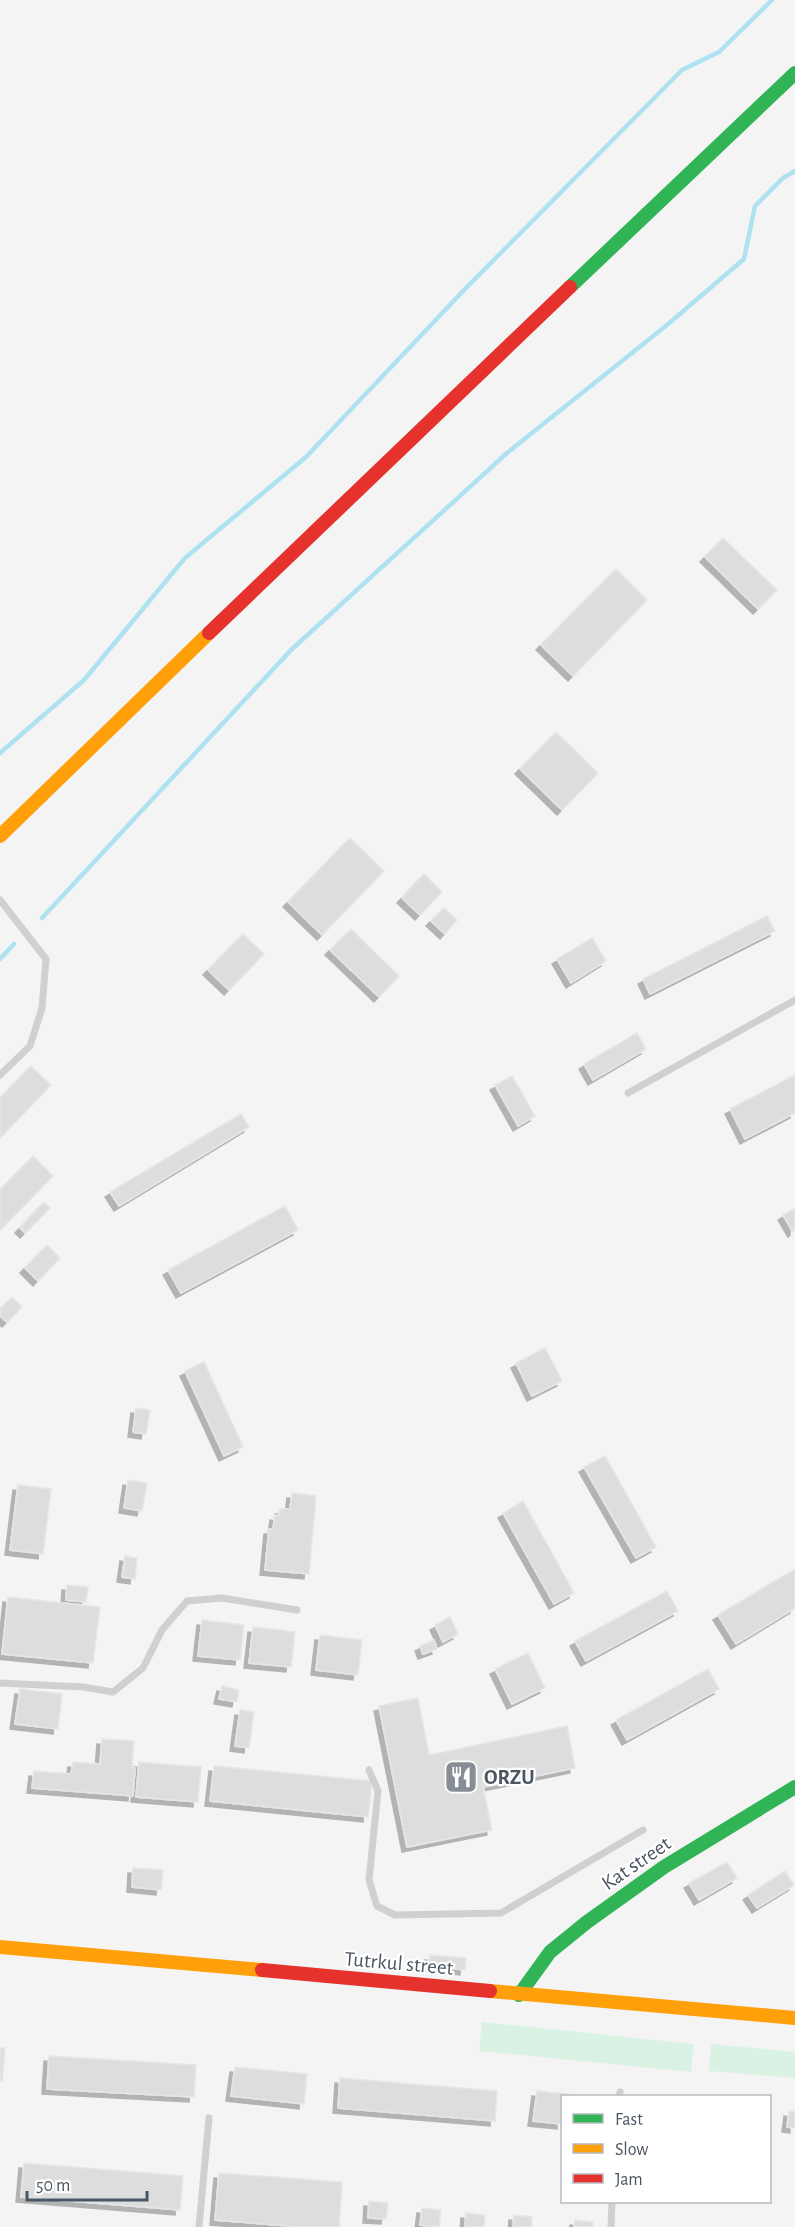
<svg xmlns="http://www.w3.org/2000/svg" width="795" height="2227" font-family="'Alegreya Sans',sans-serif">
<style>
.green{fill:#d9f2e3}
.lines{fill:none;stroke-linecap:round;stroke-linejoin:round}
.stream{stroke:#aee2f0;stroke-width:4.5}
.building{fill:#ddddde;stroke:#e5e6e7;stroke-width:1.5;filter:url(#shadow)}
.lane{stroke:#ced0d2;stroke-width:7}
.fast{stroke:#30b455;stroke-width:14}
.slow{stroke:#ff9f0a;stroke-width:14}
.jam{stroke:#e5322d;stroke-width:14}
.labels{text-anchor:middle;stroke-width:4.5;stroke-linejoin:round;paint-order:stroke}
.poi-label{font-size:21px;font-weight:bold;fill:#4a5661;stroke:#fff;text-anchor:start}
.street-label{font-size:21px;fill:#4a5661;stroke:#fff}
</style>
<defs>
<filter id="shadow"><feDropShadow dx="-5" dy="5" stdDeviation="0" flood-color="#0004"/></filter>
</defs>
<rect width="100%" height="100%" fill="#f4f4f4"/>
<path class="green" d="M 482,2022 L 694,2044 L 691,2072 L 479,2051 Z
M 711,2044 L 795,2052 L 795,2078 L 709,2071 Z"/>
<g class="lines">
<path class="stream" d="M 0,753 L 84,680 L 185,558 L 306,457 L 465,289 L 682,70 L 719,52 L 772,0
M 42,918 L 291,650 L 507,453 L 667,325 L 744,259 L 755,206 L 783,178 L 795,171
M 0,959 L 14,944"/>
</g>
<path class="building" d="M 723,538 L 777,590 L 758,609 L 705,557 Z
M 616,569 L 647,600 L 573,676 L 541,645 Z
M 556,732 L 598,773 L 562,810 L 520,769 Z
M 350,838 L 384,871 L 322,935 L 288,902 Z
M 424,874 L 442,892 L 420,915 L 402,898 Z
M 444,908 L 457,920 L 445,934 L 431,921 Z
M 767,916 L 775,931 L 650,994 L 643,979 Z
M 351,929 L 399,976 L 379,997 L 330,950 Z
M 243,934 L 264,954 L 229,990 L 208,970 Z
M 592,938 L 606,961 L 571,983 L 557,959 Z
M 637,1033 L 646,1049 L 593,1080 L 584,1064 Z
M 31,1066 L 51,1085 L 0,1138 L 0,1098 Z
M 795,1075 L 795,1113 L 745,1139 L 730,1109 Z
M 512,1076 L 535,1116 L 518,1126 L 495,1085 Z
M 241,1114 L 249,1127 L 119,1206 L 110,1192 Z
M 33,1156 L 53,1176 L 0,1230 L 0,1190 Z
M 44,1202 L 50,1208 L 25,1233 L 20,1228 Z
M 285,1206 L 298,1230 L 181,1293 L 168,1270 Z
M 795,1208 L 795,1230 L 793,1232 L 783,1215 Z
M 47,1245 L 60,1258 L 38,1281 L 25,1268 Z
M 12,1297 L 22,1307 L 7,1322 L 0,1316 L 0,1309 Z
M 545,1348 L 562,1381 L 532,1396 L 516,1363 Z
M 204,1362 L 243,1447 L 224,1456 L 185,1371 Z
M 136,1408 L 150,1410 L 146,1434 L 133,1432 Z
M 605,1456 L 656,1547 L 636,1558 L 584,1467 Z
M 128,1480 L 147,1483 L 142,1511 L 124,1508 Z
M 18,1485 L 51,1489 L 43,1554 L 10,1550 Z
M 292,1493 L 316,1496 L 309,1574 L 265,1570 L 269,1529 L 273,1529 L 275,1515 L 279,1516 L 280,1509 L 290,1509 Z
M 523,1501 L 574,1593 L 554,1604 L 503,1513 Z
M 125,1556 L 137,1558 L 135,1579 L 122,1577 Z
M 795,1569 L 795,1608 L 736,1644 L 718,1615 Z
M 67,1585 L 88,1587 L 86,1602 L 66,1600 Z
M 667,1591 L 678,1611 L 586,1661 L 575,1641 Z
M 8,1597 L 100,1607 L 93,1663 L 2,1654 Z
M 450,1617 L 458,1634 L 443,1642 L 435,1625 Z
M 202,1620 L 244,1625 L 240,1660 L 198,1656 Z
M 253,1627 L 295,1632 L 291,1667 L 249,1663 Z
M 320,1635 L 362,1640 L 358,1675 L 316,1670 Z
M 434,1640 L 437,1649 L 423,1654 L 420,1646 Z
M 528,1653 L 545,1688 L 512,1704 L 495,1669 Z
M 708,1669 L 719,1689 L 627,1740 L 616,1720 Z
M 222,1686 L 239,1690 L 237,1702 L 219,1699 Z
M 20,1689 L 62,1694 L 58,1729 L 15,1724 Z
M 418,1698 L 429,1755 L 567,1726 L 575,1768 L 483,1787 L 492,1830 L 407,1847 L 379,1706 Z
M 240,1710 L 254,1712 L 249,1748 L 235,1746 Z
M 102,1739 L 134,1741 L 132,1768 L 135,1768 L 133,1796 L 32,1788 L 34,1771 L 71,1774 L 73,1762 L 100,1764 Z
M 139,1762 L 201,1767 L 198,1802 L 136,1797 Z
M 214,1766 L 372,1781 L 368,1817 L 210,1801 Z
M 727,1862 L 737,1878 L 699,1900 L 689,1883 Z
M 133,1868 L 163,1870 L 161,1890 L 132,1887 Z
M 785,1871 L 794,1885 L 757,1908 L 748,1895 Z
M 430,1955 L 466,1958 L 465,1970 L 429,1966 Z
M 0,2048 L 5,2048 L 2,2081 L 0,2080 Z
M 49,2056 L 196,2065 L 194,2097 L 47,2089 Z
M 235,2067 L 307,2074 L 304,2104 L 231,2096 Z
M 340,2078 L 497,2091 L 495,2121 L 338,2108 Z
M 537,2091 L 585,2096 L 562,2096 L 562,2124 L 533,2121 Z
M 789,2111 L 795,2112 L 795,2128 L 787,2127 Z
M 24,2163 L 183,2176 L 180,2210 L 21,2197 Z
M 219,2173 L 342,2182 L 339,2227 L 302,2227 L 215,2220 Z
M 369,2201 L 388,2203 L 386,2219 L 368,2218 Z
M 422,2208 L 441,2210 L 439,2227 L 420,2225 Z
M 466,2213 L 485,2215 L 484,2227 L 465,2227 Z
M 514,2215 L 532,2217 L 531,2227 L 513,2227 Z
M 575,2220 L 593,2222 L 593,2227 L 574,2227 Z"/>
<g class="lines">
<path class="lane" d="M 0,900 L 46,959 L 42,1008 L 30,1046 L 0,1075
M 628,1093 L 795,1000
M 0,1683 L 83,1687 L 113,1692 L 143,1668 L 162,1630 L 187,1601 L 222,1598 L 297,1610
M 369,1770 L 378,1791 L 369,1880 L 377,1906 L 395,1915 L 501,1913 L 643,1830
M 619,2096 L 620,2092
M 199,2227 L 209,2118
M 611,2227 L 612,2202"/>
<path class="fast" d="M 570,287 L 795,73
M 519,1995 L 550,1952 L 587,1922 L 664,1867 L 795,1787"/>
<path class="slow" d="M 0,836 L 209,633
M 0,1947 L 262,1970
M 490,1991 L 795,2018"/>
<path class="jam" d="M 209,633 L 570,287
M 262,1970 L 490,1991"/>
</g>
<defs>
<g id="restaurant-square" transform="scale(1.725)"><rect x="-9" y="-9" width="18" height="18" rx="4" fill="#868d94" stroke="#fff"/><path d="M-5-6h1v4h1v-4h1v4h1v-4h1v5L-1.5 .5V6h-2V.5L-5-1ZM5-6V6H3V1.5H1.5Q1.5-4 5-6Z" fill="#fff"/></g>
</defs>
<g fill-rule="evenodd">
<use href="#restaurant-square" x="461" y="1777"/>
</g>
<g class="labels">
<g class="poi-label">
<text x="484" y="1784">ORZU</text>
</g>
<g class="street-label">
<text transform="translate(636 1863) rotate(-34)" y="7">Kat street</text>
<text transform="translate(399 1963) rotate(5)" y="7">Tutrkul street</text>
</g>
</g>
<rect x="561" y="2095" width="210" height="108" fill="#ffffff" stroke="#b7bbc0" stroke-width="1.5"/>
<rect x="573" y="2114" width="30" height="9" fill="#30b455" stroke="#b7bbc0" stroke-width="1.5"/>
<text x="615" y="2125" font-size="18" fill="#4a5661">Fast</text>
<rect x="573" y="2144" width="30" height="9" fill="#ff9f0a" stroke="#b7bbc0" stroke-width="1.5"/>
<text x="615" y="2155" font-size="18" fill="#4a5661">Slow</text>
<rect x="573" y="2174" width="30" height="9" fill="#e5322d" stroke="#b7bbc0" stroke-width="1.5"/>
<text x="615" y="2185" font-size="18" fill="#4a5661">Jam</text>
<path d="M27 2191v9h120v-9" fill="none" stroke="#4a5661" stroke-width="3"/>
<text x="36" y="2191" font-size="18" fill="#4a5661" stroke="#ffffff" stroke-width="4.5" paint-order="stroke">50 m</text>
</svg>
